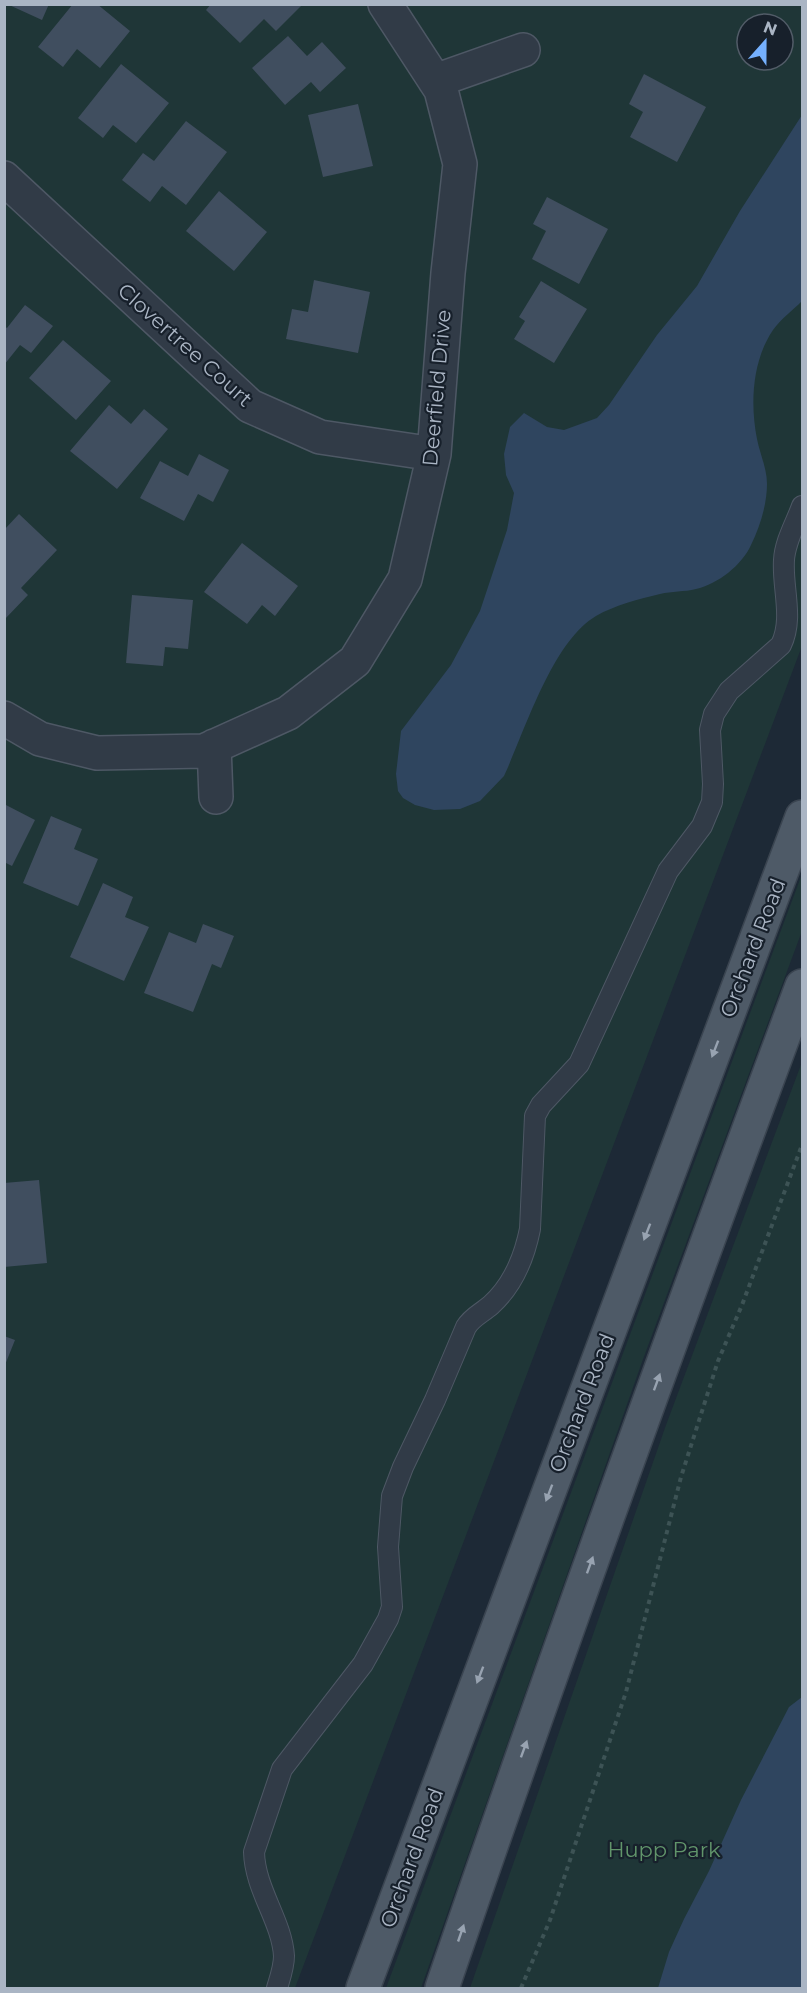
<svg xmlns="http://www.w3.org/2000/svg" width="807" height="1993" font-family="Montserrat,sans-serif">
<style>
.green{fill:#1f3637;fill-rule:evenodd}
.water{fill:#2f455f}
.building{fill:#404e5f}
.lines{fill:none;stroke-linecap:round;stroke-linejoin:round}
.lane-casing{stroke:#4e5865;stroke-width:22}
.street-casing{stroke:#4e5865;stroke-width:36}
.primary-casing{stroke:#3a4450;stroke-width:36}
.path{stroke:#3d5355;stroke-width:4;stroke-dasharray:4.5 4.5;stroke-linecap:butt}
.lane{stroke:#313b47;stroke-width:20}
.street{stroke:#313b47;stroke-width:33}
.primary{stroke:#4e5a67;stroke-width:33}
.oneway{fill:#98a3b1}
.labels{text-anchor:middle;stroke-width:4.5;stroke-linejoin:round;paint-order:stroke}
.street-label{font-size:21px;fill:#aab5c4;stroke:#17202b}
.park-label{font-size:21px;fill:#61956b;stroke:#17202b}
</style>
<rect width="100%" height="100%" fill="#1d2936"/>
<path class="green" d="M 5,5 L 802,5 L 802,646 L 295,1988 L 5,1988 ZM 747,24 L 783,24 L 783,60 L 747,60 Z
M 802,874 L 802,931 L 642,1362 L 421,1988 L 386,1988 Z
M 802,1062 L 802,1988 L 470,1988 L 666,1425 Z"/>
<path class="water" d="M 802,115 L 802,301 C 793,310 781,319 773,330 C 752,361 750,404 757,439 C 760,454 767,469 767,484 C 767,504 760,527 751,545 C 742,565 718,584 696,589 C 684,592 672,591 660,594 C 639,599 615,605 596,616 C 552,642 525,731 504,776 L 480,801 L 460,809 L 434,810 L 415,805 L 403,798 L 398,791 L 396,774 L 401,731 L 451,665 L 480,611 L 507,530 L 514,493 L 506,475 L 504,454 L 510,427 L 524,413 L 547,427 L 564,430 L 597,418 L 609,405 L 657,335 L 697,286 L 740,211 Z
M 802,1697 L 802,1988 L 658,1988 L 669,1952 L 684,1919 L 709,1871 L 741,1800 L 789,1707 Z"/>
<path class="building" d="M 7,4 L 49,4 L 42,20 Z
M 73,4 L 97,4 L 130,31 L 100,68 L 77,49 L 63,67 L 38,47 Z
M 211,4 L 299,4 L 301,6 L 276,31 L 264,19 L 240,43 L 206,10 Z
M 288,36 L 307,56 L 322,42 L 346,68 L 320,92 L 311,82 L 285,105 L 252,68 Z
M 121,64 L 169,103 L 136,143 L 113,125 L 103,138 L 78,118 Z
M 644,74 L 706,107 L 677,162 L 630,137 L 643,112 L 629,104 Z
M 358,104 L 373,166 L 323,177 L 308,115 Z
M 186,121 L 227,152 L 186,205 L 162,186 L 150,202 L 122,180 L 143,153 L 154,161 Z
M 219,191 L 267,232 L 234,271 L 186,231 Z
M 547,197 L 608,229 L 579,284 L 532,259 L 546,231 L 533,224 Z
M 314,280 L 370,292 L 358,353 L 286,339 L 292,309 L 308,312 Z
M 541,281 L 587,309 L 554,363 L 514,339 L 525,321 L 519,317 Z
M 25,305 L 53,326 L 31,353 L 20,345 L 4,365 L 4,326 L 7,328 Z
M 63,340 L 111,381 L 76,420 L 29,378 Z
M 109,405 L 131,424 L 144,409 L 168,429 L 117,489 L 70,451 Z
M 199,454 L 229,470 L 213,502 L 198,494 L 184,521 L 140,498 L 160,461 L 188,476 Z
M 19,514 L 57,550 L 21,588 L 28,595 L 4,620 L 4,530 Z
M 242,543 L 298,586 L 275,616 L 262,605 L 247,624 L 204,592 Z
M 132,595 L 193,600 L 188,649 L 165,647 L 163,666 L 126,663 Z
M 4,804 L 35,820 L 12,866 L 4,862 Z
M 51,816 L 82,829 L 74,849 L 98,859 L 78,906 L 23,883 Z
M 103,883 L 133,897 L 125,917 L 149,927 L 124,981 L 70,957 Z
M 203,924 L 234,936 L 221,968 L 212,964 L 193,1012 L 144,993 L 169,932 L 196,943 Z
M 39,1180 L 47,1263 L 4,1267 L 4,1183 Z
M 4,1336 L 15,1340 L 5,1365 L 4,1365 Z"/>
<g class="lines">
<g class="lane-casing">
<path id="lane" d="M 277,1988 C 280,1978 284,1967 284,1956 C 282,1921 255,1890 254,1852 L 282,1769 L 363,1664 L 388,1619 L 392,1607 L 388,1547 L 392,1496 L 403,1467 L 435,1400 L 466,1327 C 472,1317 482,1313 491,1305 C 513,1285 524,1259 530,1229 L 535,1116 L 541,1105 L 579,1064 L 668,871 L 702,826 L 712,802 L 713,784 L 710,730 L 714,714 L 729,691 L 781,645 C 794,618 782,588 784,560 C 785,541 796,523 802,506"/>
</g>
<g class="street-casing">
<path id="street" d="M 435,81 L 523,50
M 4,178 L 250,406 L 320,437 L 434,454
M 4,718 L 40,739 L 97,753 L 204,751 L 288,713 L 355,661 L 405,579 L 434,454 L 448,273 L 460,164 L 441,90 L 385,4
M 214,746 L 216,797"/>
</g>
<g class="primary-casing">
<path id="primary" d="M 363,1988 L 802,817
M 442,1988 C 557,1652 678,1319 802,986"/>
</g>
<path class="path" d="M 521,1988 L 550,1920 L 626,1692 L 681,1477 L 718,1361 L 742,1305 L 802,1145"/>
<use href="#lane" class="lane"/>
<use href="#street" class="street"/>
<use href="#primary" class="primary"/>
</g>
<defs><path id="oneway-solid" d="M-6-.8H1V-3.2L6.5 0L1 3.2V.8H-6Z" transform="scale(1.5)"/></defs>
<g class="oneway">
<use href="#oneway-solid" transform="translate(715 1049) rotate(111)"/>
<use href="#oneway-solid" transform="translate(647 1232) rotate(111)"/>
<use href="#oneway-solid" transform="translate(657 1382) rotate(-70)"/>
<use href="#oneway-solid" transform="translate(549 1493) rotate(111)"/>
<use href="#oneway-solid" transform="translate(590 1565) rotate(-70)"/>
<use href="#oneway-solid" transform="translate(480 1675) rotate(111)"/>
<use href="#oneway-solid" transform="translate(524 1749) rotate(-70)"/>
<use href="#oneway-solid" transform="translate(461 1933) rotate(-71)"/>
</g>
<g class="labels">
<g class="street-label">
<text transform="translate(185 345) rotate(42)" y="7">Clovertree Court</text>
<text transform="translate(437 388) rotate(-85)" y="7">Deerfield Drive</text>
<text transform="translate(753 948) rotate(-69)" y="7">Orchard Road</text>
<text transform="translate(582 1403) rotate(-69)" y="7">Orchard Road</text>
<text transform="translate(412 1858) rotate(-70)" y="7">Orchard Road</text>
</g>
<g class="park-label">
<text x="664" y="1857">Hupp Park</text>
</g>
</g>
<rect width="807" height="1993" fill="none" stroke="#aab5c4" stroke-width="12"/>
<g transform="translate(765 42) rotate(21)"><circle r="28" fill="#17202b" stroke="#525c68" stroke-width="1.5"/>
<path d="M0-4.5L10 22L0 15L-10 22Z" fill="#75b0fe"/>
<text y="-9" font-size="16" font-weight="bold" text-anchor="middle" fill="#aab5c4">N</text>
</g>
</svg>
